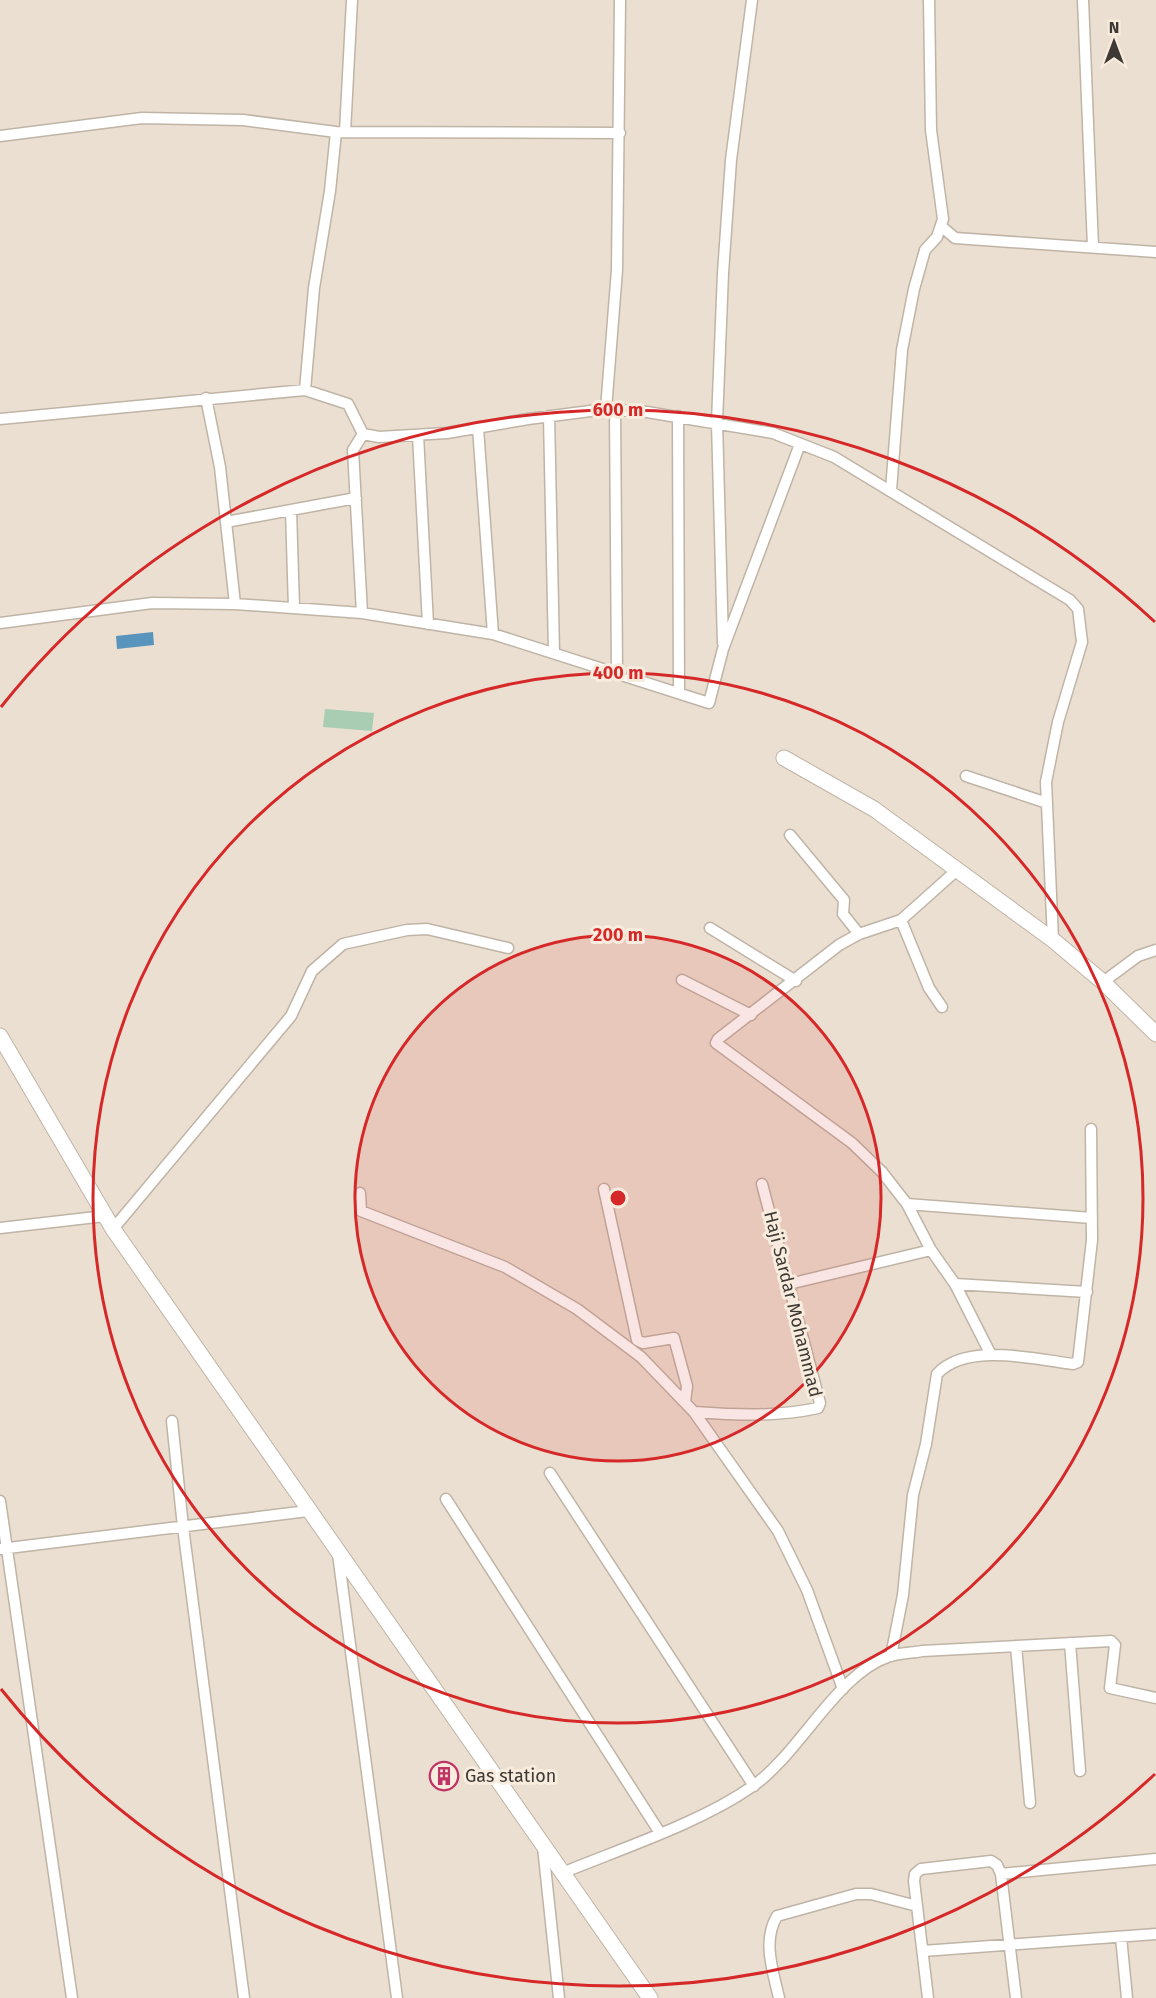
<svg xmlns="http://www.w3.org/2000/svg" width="1156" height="1998" font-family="'Fira Sans',sans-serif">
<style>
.green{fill:#a8cdb2}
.water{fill:#5994bc}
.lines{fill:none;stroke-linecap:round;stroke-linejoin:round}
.street-casing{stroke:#bfb4a6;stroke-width:13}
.secondary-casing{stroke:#bfb4a6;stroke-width:17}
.street{stroke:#fff;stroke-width:10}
.secondary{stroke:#fff;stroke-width:15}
.ring{fill:none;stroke:#d62828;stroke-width:3}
.labels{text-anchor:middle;stroke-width:6;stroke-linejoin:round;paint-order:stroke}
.street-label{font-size:18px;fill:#3e3934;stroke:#f7ecdd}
.poi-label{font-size:18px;fill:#3e3934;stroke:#f7ecdd;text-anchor:start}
.centre{fill:#d62828;stroke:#f7ecdd;stroke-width:3}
.ring-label{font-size:18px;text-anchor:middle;font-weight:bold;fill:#d62828;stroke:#f7ecdd;stroke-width:6;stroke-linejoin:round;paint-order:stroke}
</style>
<rect width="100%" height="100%" fill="#eadfd0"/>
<path class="green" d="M 325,709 L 374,713 L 372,731 L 323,727 Z"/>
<path class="water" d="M 153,632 L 154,645 L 117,649 L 116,636 Z"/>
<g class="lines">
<g class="street-casing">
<path id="street" d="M 1083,0 L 1093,247
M 345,132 L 352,0
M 0,136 L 142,118 L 243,120 L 336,132 L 620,133
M 941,226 L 955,238 L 1156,252
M 305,390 L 314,288 L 330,191 L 336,132
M 206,398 L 220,467 L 235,604
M 606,409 L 617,270 L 620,0
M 615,410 L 617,672
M 549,416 L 554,653
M 678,416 L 679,693
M 0,419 L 305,390 L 348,404 L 363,434 L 379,437 L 447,433 L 528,419 L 606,409 L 647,412 L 773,433 L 834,457 L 1070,600 L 1078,609 L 1082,642 L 1058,722 L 1046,782 L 1053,940
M 478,428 L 493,634
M 418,435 L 428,624
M 891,490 L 902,350 L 914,289 L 925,250 L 937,237 L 943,219 L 931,130 L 929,0
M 291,510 L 294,608
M 226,522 L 356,498
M 362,613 L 353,450 L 363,434
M 0,623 L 152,603 L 235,604 L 362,613 L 493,634 L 709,703 L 723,649 L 800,444
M 723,643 L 717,422 L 723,273 L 731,160 L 752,0
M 966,776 L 1047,803
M 790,835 L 844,900 L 843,914 L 859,934
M 957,870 L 901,920 L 859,934 L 839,945 L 718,1039 L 716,1043 L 852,1143 L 882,1172 L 907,1204 L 931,1250 L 955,1284 L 990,1353
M 901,920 L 929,988 L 942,1007
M 710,928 L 796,981
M 682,980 L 751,1015
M 1103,982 L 1138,956 L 1156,950
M 604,1189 L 637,1340 L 643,1343 L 674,1338 L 687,1386 L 685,1402
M 360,1193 L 361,1211 L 505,1267 L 577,1309 L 641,1357 L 694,1412 L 778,1531 L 807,1590 L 843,1689
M 907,1204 L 1092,1218
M 0,1228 L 105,1216
M 113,1229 L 291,1016 L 312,971 L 343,944 L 407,930 L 427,929 L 508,948
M 789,1284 L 931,1250
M 955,1284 L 1087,1292
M 694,1412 C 736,1415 776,1417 818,1408 L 820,1403 L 762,1184
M 172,1421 L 183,1527 L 244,1998
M 550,1473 L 754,1786
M 446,1499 L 660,1833
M 0,1501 L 72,1998
M 0,1549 L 308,1511
M 338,1554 L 397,1998
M 1070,1643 L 1080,1771
M 1016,1646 L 1030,1803
M 891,1656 L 903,1595 L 913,1495 L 926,1444 L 937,1374 C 966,1342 1035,1359 1073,1364 L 1078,1362 L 1092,1240 L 1091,1129
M 543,1847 L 559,1998
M 562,1873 C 623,1848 700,1823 753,1786 C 800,1753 837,1673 890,1656 C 900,1653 912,1653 922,1651 L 1111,1641 L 1115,1645 L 1110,1688 L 1156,1698
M 1001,1874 L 1156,1859
M 1121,1937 L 1127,1998
M 923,1951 L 1156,1934
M 779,1998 C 773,1971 762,1941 777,1916 L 856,1894 L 871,1894 L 917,1906
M 928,1998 L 914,1881 L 915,1874 L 921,1869 L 991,1861 L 997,1865 L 1001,1874 L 1016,1998"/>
</g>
<g class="secondary-casing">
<path id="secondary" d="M 784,758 L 874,809 L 1053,940 L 1103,982 L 1156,1034
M 0,1036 L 113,1229 L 650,1998"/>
</g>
<use href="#street" class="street"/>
<use href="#secondary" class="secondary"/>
</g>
<circle cx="618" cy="1198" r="263" fill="#d62828" fill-opacity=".12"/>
<g class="ring">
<circle cx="618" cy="1198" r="263"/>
<circle cx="618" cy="1198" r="525"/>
<path d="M1155 1774A788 788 0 0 1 1 1689M1 707A788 788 0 0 1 1155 622"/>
</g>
<defs>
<g id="building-ring" transform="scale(1.5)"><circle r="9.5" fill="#f7ecdd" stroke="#c03465" stroke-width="1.5"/><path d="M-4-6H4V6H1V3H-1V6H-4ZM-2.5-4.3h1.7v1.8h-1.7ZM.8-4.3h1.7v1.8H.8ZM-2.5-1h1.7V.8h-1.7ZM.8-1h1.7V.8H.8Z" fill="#c03465"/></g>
</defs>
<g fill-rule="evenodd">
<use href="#building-ring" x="444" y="1776"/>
</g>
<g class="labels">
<g class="street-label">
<text transform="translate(793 1304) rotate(76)" y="6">Haji Sardar Mohammad</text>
</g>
<g class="poi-label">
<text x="465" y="1782">Gas station</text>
</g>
</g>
<circle cx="618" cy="1198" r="9" class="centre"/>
<g class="ring-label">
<text x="618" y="416">600 m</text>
<text x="618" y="679">400 m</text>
<text x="618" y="941">200 m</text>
</g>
<g transform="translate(1114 42)" stroke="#f7ecdd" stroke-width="4.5" paint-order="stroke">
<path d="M0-4.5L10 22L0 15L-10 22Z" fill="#3e3934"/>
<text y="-9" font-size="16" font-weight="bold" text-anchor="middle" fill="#3e3934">N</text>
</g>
</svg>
